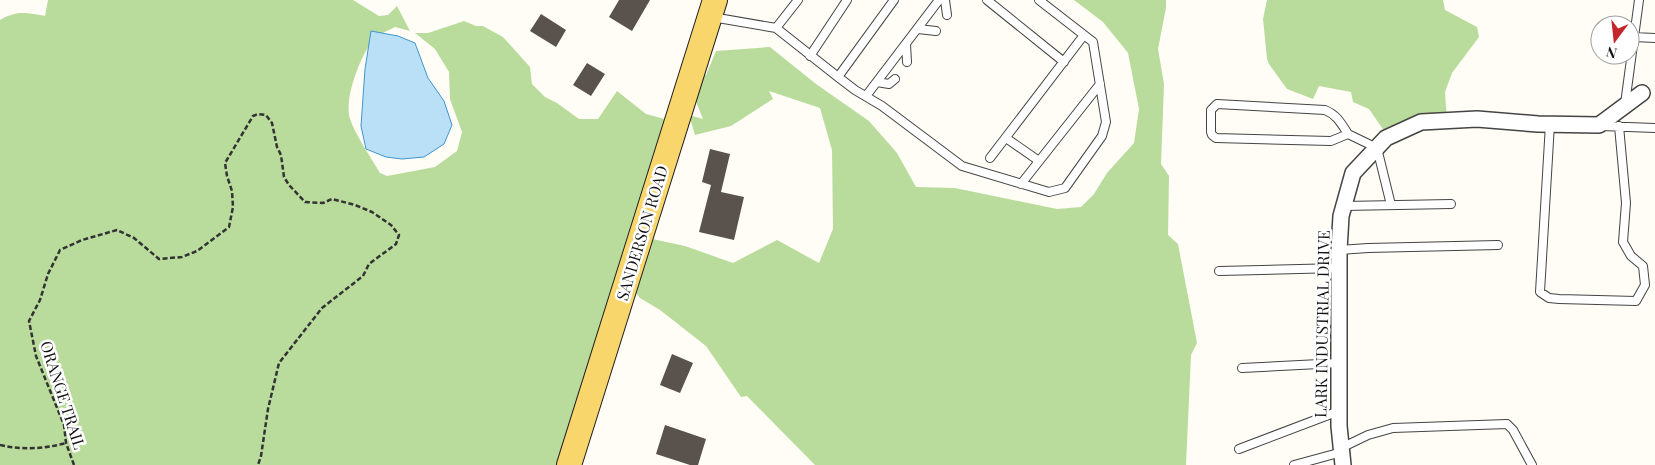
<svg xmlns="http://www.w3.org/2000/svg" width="1655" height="465" font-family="'Playfair Display',serif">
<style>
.forest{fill:#b9dc9c}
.water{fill:#b9e0f7;stroke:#3f96cf}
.building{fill:#5a524d}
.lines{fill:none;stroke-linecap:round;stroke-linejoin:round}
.lane-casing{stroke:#444;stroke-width:10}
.street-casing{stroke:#444;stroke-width:18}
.primary-casing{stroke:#222;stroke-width:26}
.path{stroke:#333;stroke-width:2.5;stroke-dasharray:5 2.5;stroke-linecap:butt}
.lane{stroke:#fff;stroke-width:8}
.street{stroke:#fff;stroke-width:15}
.primary{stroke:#f9d66b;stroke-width:24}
.labels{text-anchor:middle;stroke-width:5;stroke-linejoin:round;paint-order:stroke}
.street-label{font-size:16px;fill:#111;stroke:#fff}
</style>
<rect width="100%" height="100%" fill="#fffdf5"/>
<path class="forest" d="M 48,0 L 353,0 L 379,16 L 388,15 L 397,6 L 410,31 L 395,27 C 388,31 376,35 372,41 C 360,58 346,94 349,115 C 352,130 372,159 380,173 L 387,176 L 435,167 L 457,151 L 462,132 L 450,99 L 449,72 L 435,49 L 415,33 L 428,33 L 464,21 L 476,26 L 483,26 L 503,37 L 530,67 L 532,84 L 545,97 L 557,103 L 579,119 L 598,119 L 617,91 L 646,114 L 676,122 L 643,237 L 685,246 L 733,263 L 777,240 L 819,263 L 833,229 L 832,150 L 820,108 L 769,91 L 773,99 L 731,126 L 695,135 L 689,115 L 703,119 L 689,84 L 706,75 L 716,51 L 770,47 L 816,84 L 869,121 L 897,153 L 916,187 L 955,188 L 1057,209 L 1081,207 L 1094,194 L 1107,173 L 1134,143 L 1139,109 L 1128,53 L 1103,22 L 1074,0 L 1166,0 L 1166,8 L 1158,49 L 1164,84 L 1161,164 L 1169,176 L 1168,235 L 1178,244 L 1197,343 L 1191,355 L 1186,465 L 815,465 L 747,396 L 741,397 L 706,346 L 660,310 L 640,298 L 628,283 L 570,465 L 0,465 L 0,20 C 18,10 26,13 45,16 Z
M 1267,0 L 1443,0 L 1445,10 L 1477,27 L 1479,37 L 1452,73 L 1445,92 L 1447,121 L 1389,138 L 1369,109 L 1353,102 L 1351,92 L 1319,86 L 1313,99 L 1287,89 L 1269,64 L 1267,59 L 1263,19 Z"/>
<path class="water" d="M 371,31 L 398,36 L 415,43 L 428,78 L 444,101 L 452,125 L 444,144 L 424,157 L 402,159 L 386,157 L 366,149 L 361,126 L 365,69 Z"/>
<path class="building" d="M 619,0 L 650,0 L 632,31 L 609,17 Z
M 541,14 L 566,30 L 556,47 L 530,31 Z
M 587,63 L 605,74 L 591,96 L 573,85 Z
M 710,149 L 730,154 L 721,192 L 744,197 L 734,240 L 699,232 L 711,185 L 702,182 Z
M 672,354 L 693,363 L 680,393 L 660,385 Z
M 665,425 L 706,439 L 698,465 L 690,465 L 656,454 Z"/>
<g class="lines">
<g class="lane-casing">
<path id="lane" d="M 945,0 L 947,15
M 987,0 L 1064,62
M 712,17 L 776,28 L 838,77 L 855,90 L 882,106 L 962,166 L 1049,192 L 1065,188 L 1102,136 L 1106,122 L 1093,42 L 1039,0
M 776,28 L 798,0
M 918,29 L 936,31
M 1634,37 L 1655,38
M 906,44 L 907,62
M 810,56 L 847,0
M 838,77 L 894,0
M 877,82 L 889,84 L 895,79
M 866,96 L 939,0
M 1625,104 L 1639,0
M 1550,124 L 1540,292 L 1549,298 L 1559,299 L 1636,301 L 1645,285 L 1643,266 L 1631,256 L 1623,242 L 1626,203 L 1619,126
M 1601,126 L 1655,128
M 1348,134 C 1341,123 1337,115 1325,110 L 1217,104 L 1211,110 L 1211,132 L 1212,135 L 1216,138 L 1331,141 L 1348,134 L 1377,148 L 1391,205
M 1006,138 L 1039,161
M 990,158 L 1084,35
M 1021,184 L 1100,84
M 1344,206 L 1451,204
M 1339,250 L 1368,248 L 1498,245
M 1219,271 L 1339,268
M 1242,368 L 1339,363
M 1341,448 L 1368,435 L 1393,428 L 1507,424 L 1513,430 L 1532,465
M 1239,449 L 1339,411
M 1294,465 L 1342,452"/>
</g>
<g class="street-casing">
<path id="street" d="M 1343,465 L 1339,426 L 1339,250 L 1341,216 L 1353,173 L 1386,138 L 1421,122 L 1477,119 L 1538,124 L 1599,125 L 1642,93"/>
</g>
<g class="primary-casing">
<path id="primary" d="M 569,465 L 715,0"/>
</g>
<path class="path" d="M 0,445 C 22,450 44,449 66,443
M 74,465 L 66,443 L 64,425 L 36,356 L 29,321 L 40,300 L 48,274 L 60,250 L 82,240 L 117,230 L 134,238 L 159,259 L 182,257 L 197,251 L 229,227 L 233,207 L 232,191 L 227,176 L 225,163 L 253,116 L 258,114 L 266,115 L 272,123 L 277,147 L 281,155 L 284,177 L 289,185 L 305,202 L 323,203 L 332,199 L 355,205 L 372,212 L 391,225 L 399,235 L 396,244 L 369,264 L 363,276 L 322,308 L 279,363 L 268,409 L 261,456 L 258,465"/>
<use href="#lane" class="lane"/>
<use href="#street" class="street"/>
<use href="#primary" class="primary"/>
</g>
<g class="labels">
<g class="street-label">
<text transform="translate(642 233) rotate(-73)" y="6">SANDERSON ROAD</text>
<text transform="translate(1322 324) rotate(-89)" y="6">LARK INDUSTRIAL DRIVE</text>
<text transform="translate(63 395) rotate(72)" y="6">ORANGE TRAIL</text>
</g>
</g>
<g transform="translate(1615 40) rotate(195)"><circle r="24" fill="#ffffff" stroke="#a0a0a0"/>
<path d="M0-4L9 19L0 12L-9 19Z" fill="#c4262e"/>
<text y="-8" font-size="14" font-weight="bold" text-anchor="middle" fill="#111111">N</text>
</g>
</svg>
